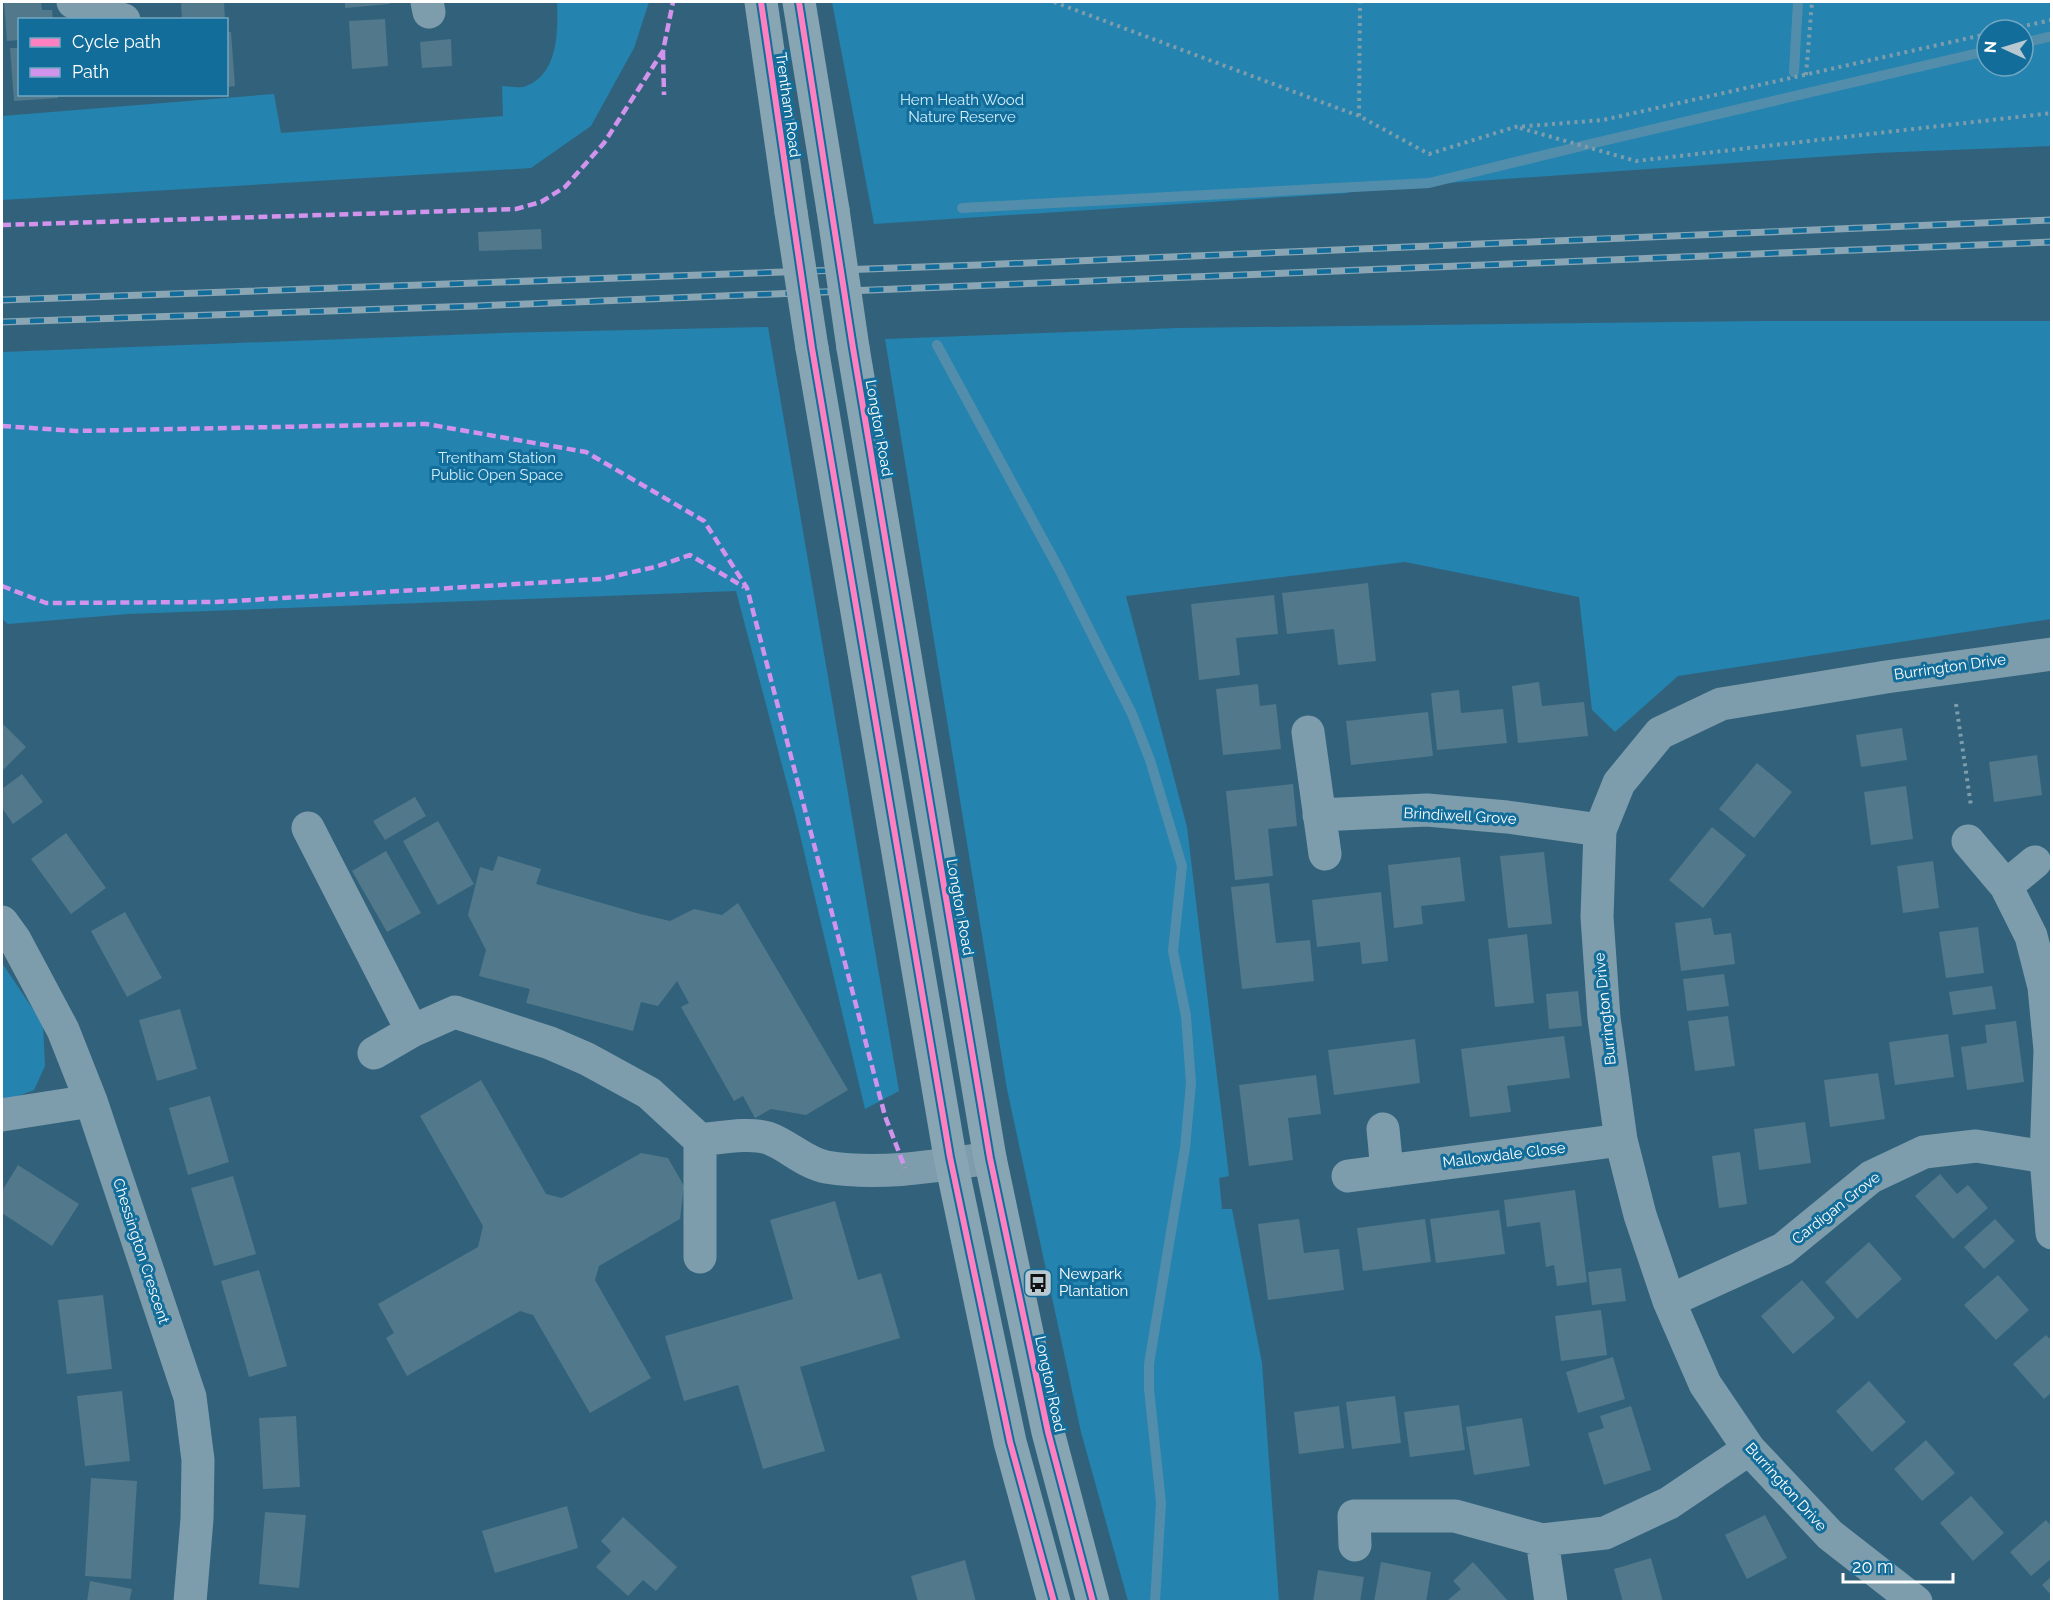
<svg xmlns="http://www.w3.org/2000/svg" width="2053" height="1603" font-family="Raleway,sans-serif">
<style>
.green{fill:#2483af;fill-rule:evenodd}
.lines{fill:none;stroke-linecap:round;stroke-linejoin:round}
.stream{stroke:#528eab;stroke-width:10}
.building{fill:#51788b}
.path{stroke:#7d9dad;stroke-width:4;stroke-dasharray:3 4.5;stroke-linecap:butt}
.minor{stroke:#7d9dad;stroke-width:33}
.major{stroke:#87a5b3;stroke-width:33}
.rail-casing{stroke:#8aa6b4;stroke-width:7}
.rail{stroke:#136d9a;stroke-width:4.5;stroke-dasharray:14;stroke-linecap:butt}
.major-bridge{stroke:#87a5b3;stroke-width:33}
.quiet{stroke:#d193ec;stroke-width:4.5;stroke-dasharray:9 4.5;stroke-linecap:butt}
.cycleway-casing{stroke:#136d9a;stroke-width:10}
.cycleway{stroke:#ff80c0;stroke-width:6}
.labels{text-anchor:middle;stroke-width:6;stroke-linejoin:round;paint-order:stroke}
.park-label{font-size:15px;fill:#cfeffd;stroke:#136d9a}
.street-label{font-size:15px;fill:#fff;stroke:#136d9a}
.poi-label{font-size:15px;fill:#fff;stroke:#136d9a;text-anchor:start}
</style>
<rect width="100%" height="100%" fill="#32627b"/>
<path class="green" d="M 557,2 L 649,2 L 634,48 L 591,126 L 531,168 L 2,200 L 2,116 L 274,94 L 281,133 L 503,116 L 502,86 C 509,86 520,89 526,86 C 559,74 558,29 557,2 Z
M 832,2 L 2051,2 L 2051,146 L 1876,153 L 1348,190 L 1348,193 L 874,224 ZM 1987,30 L 2023,30 L 2023,66 L 1987,66 Z
M 1762,321 L 2051,321 L 2051,619 L 1678,676 L 1615,732 L 1592,710 L 1579,597 L 1405,562 L 1126,596 L 1187,827 L 1229,1176 L 1219,1178 L 1222,1209 L 1232,1209 L 1262,1363 L 1279,1601 L 1128,1601 L 1081,1432 L 1007,1089 L 885,339 L 1178,328 Z
M 768,327 L 899,1091 L 865,1109 L 796,818 L 736,591 L 128,614 L 8,624 L 2,619 L 2,352 L 502,333 Z
M 2,963 L 43,1024 L 45,1066 L 34,1090 L 10,1099 L 2,1100 Z"/>
<g class="lines">
<path class="stream" d="M 2023,43 L 2052,36
M 1794,72 L 1798,2
M 962,208 L 1429,183 L 1590,144 L 1987,51
M 937,345 L 1060,571 L 1132,714 L 1150,760 L 1182,866 L 1173,951 L 1186,1016 L 1191,1083 L 1185,1148 L 1149,1364 L 1149,1389 L 1161,1503 L 1155,1602"/>
</g>
<path class="building" d="M 4,2 L 41,2 L 42,10 L 52,10 L 53,20 L 20,20 L 20,40 L 7,41 Z
M 181,2 L 224,2 L 225,20 L 182,20 Z
M 345,2 L 390,2 L 390,4 L 345,8 Z
M 385,19 L 388,66 L 352,69 L 349,21 Z
M 226,32 L 231,32 L 235,86 L 226,87 Z
M 451,39 L 452,66 L 422,68 L 420,42 Z
M 10,48 L 20,48 L 20,94 L 58,94 L 58,98 L 14,101 Z
M 541,229 L 542,249 L 479,251 L 478,232 Z
M 1368,583 L 1376,661 L 1338,665 L 1334,629 L 1287,634 L 1282,593 Z
M 1274,595 L 1278,634 L 1236,638 L 1240,675 L 1199,680 L 1191,604 Z
M 1539,682 L 1542,706 L 1584,702 L 1588,736 L 1518,743 L 1512,686 Z
M 1258,684 L 1260,706 L 1276,704 L 1281,749 L 1223,755 L 1216,689 Z
M 1459,690 L 1461,713 L 1503,709 L 1507,743 L 1437,750 L 1431,693 Z
M 1428,712 L 1433,756 L 1351,765 L 1346,721 Z
M 3,724 L 26,747 L 2,771 L 2,725 Z
M 1902,728 L 1907,760 L 1861,767 L 1856,735 Z
M 2037,755 L 2042,795 L 1994,802 L 1989,762 Z
M 1757,763 L 1792,792 L 1754,838 L 1719,809 Z
M 22,774 L 43,802 L 13,824 L 2,808 L 2,789 Z
M 1293,784 L 1297,826 L 1268,829 L 1273,876 L 1235,880 L 1226,791 Z
M 1906,786 L 1913,839 L 1871,845 L 1864,792 Z
M 415,797 L 426,816 L 385,840 L 373,821 Z
M 438,821 L 474,884 L 438,905 L 403,841 Z
M 1712,827 L 1746,855 L 1703,908 L 1669,880 Z
M 66,833 L 106,888 L 71,914 L 31,859 Z
M 386,851 L 421,913 L 387,932 L 352,871 Z
M 1544,852 L 1552,924 L 1508,928 L 1500,856 Z
M 498,856 L 541,869 L 536,884 L 640,914 L 670,921 L 694,909 L 722,915 L 738,903 L 848,1090 L 806,1115 L 771,1109 L 755,1118 L 743,1096 L 734,1101 L 681,1007 L 689,1003 L 677,981 L 658,1006 L 641,1002 L 633,1031 L 526,1003 L 530,989 L 479,976 L 486,950 L 468,915 L 480,867 L 493,871 Z
M 1460,857 L 1465,901 L 1421,906 L 1423,924 L 1394,928 L 1388,865 Z
M 1933,861 L 1939,908 L 1903,913 L 1897,866 Z
M 1269,883 L 1276,943 L 1310,940 L 1314,981 L 1242,989 L 1231,887 Z
M 1381,892 L 1388,961 L 1362,964 L 1360,942 L 1317,947 L 1312,900 Z
M 125,912 L 162,978 L 127,997 L 91,931 Z
M 1711,918 L 1714,935 L 1731,933 L 1735,964 L 1681,971 L 1675,923 Z
M 1978,927 L 1984,973 L 1946,978 L 1939,932 Z
M 1527,934 L 1534,1003 L 1495,1007 L 1488,939 Z
M 1724,974 L 1729,1006 L 1687,1011 L 1683,979 Z
M 1992,986 L 1996,1009 L 1953,1015 L 1949,992 Z
M 1578,991 L 1582,1026 L 1549,1029 L 1546,994 Z
M 180,1009 L 197,1069 L 157,1081 L 139,1020 Z
M 1728,1016 L 1735,1066 L 1695,1071 L 1688,1021 Z
M 2016,1021 L 2024,1082 L 1967,1090 L 1961,1047 L 1987,1043 L 1985,1025 Z
M 1948,1034 L 1954,1077 L 1895,1085 L 1889,1042 Z
M 1564,1036 L 1570,1078 L 1507,1086 L 1511,1112 L 1470,1117 L 1461,1049 Z
M 1415,1039 L 1420,1083 L 1334,1095 L 1328,1050 Z
M 1878,1073 L 1885,1119 L 1830,1127 L 1824,1080 Z
M 1316,1075 L 1321,1114 L 1288,1118 L 1293,1160 L 1249,1166 L 1239,1085 Z
M 481,1080 L 546,1194 L 562,1198 L 641,1153 L 668,1158 L 684,1186 L 680,1219 L 599,1266 L 595,1280 L 651,1378 L 590,1413 L 533,1315 L 520,1311 L 407,1376 L 386,1338 L 394,1333 L 378,1304 L 478,1247 L 483,1226 L 420,1116 Z
M 210,1096 L 229,1162 L 188,1175 L 169,1108 Z
M 1805,1122 L 1811,1163 L 1759,1170 L 1754,1129 Z
M 1740,1152 L 1747,1204 L 1719,1208 L 1712,1156 Z
M 18,1165 L 79,1204 L 52,1246 L 2,1213 L 2,1191 Z
M 1940,1174 L 1957,1194 L 1968,1185 L 1988,1208 L 1953,1239 L 1915,1196 Z
M 233,1176 L 256,1254 L 214,1266 L 191,1188 Z
M 1575,1190 L 1587,1282 L 1557,1286 L 1554,1265 L 1546,1267 L 1540,1222 L 1507,1227 L 1504,1200 Z
M 835,1201 L 858,1280 L 881,1273 L 900,1338 L 800,1367 L 825,1451 L 763,1469 L 738,1385 L 684,1401 L 665,1336 L 793,1299 L 770,1220 Z
M 1499,1210 L 1505,1254 L 1436,1263 L 1430,1219 Z
M 1299,1219 L 1304,1253 L 1339,1249 L 1344,1290 L 1268,1300 L 1258,1224 Z
M 1425,1219 L 1431,1262 L 1363,1271 L 1357,1228 Z
M 1995,1219 L 2015,1241 L 1984,1269 L 1964,1247 Z
M 1869,1242 L 1902,1279 L 1857,1319 L 1825,1282 Z
M 1621,1268 L 1626,1301 L 1592,1305 L 1588,1272 Z
M 259,1270 L 287,1366 L 249,1377 L 221,1281 Z
M 1998,1275 L 2029,1310 L 1996,1340 L 1964,1305 Z
M 1802,1280 L 1835,1318 L 1793,1354 L 1761,1316 Z
M 103,1295 L 112,1369 L 67,1374 L 58,1300 Z
M 1601,1310 L 1607,1355 L 1561,1361 L 1555,1316 Z
M 2046,1335 L 2052,1341 L 2052,1392 L 2044,1399 L 2013,1364 Z
M 1613,1357 L 1625,1399 L 1578,1413 L 1566,1372 Z
M 1869,1381 L 1906,1422 L 1872,1452 L 1836,1411 Z
M 122,1391 L 130,1461 L 85,1466 L 77,1396 Z
M 1395,1396 L 1401,1443 L 1352,1449 L 1346,1402 Z
M 1459,1405 L 1465,1450 L 1410,1457 L 1404,1412 Z
M 1339,1406 L 1344,1448 L 1299,1454 L 1294,1412 Z
M 1631,1406 L 1651,1470 L 1604,1485 L 1588,1433 L 1604,1428 L 1600,1416 Z
M 296,1416 L 300,1487 L 263,1489 L 259,1418 Z
M 1522,1418 L 1530,1466 L 1474,1475 L 1466,1427 Z
M 1926,1440 L 1955,1473 L 1922,1501 L 1894,1469 Z
M 91,1478 L 137,1481 L 131,1579 L 85,1576 Z
M 1971,1496 L 2004,1533 L 1973,1561 L 1940,1523 Z
M 567,1506 L 578,1548 L 495,1573 L 482,1531 Z
M 265,1512 L 306,1515 L 299,1588 L 259,1584 Z
M 1765,1515 L 1787,1558 L 1747,1579 L 1725,1535 Z
M 623,1517 L 677,1567 L 656,1591 L 643,1580 L 628,1596 L 596,1567 L 611,1551 L 601,1541 Z
M 2046,1520 L 2052,1527 L 2052,1558 L 2031,1576 L 2010,1552 Z
M 1651,1558 L 1663,1602 L 1623,1602 L 1614,1569 Z
M 965,1560 L 976,1602 L 918,1602 L 911,1576 Z
M 1381,1562 L 1431,1572 L 1426,1602 L 1374,1602 Z
M 1473,1562 L 1509,1602 L 1449,1602 L 1448,1600 L 1461,1589 L 1453,1581 Z
M 1318,1570 L 1364,1577 L 1360,1602 L 1313,1602 Z
M 2052,1576 L 2052,1596 L 2042,1585 Z
M 90,1581 L 132,1589 L 129,1602 L 87,1602 Z"/>
<g class="lines">
<path class="path" d="M 1054,2 L 1359,116 L 1429,154 L 1515,127 L 1603,120 L 1987,34
M 2005,30 L 2052,20
M 1806,75 L 1812,2
M 1359,116 L 1360,2
M 1520,128 L 1636,161 L 2052,113
M 1956,704 L 1971,806"/>
<path class="minor" d="M 73,2 L 124,20
M 427,2 L 429,12
M 1308,732 L 1325,854
M 1319,815 L 1427,810 L 1507,817 L 1600,830
M 308,828 L 412,1031
M 1968,841 L 2006,886 L 2031,936 L 2044,987 L 2050,1050 L 2046,1157 L 2052,1233
M 2006,886 L 2035,862
M 2,922 L 15,940 L 63,1030 L 91,1101 L 190,1397 L 198,1460 L 197,1519 L 190,1602
M 374,1053 L 412,1031 L 455,1012 L 550,1043 L 587,1059 L 649,1093 L 700,1140 C 721,1138 748,1132 768,1138 C 788,1145 805,1163 826,1167 C 880,1176 936,1166 990,1158
M 2,1115 L 91,1101
M 1383,1129 L 1387,1171
M 700,1140 L 700,1257
M 1348,1176 L 1621,1140
M 1669,1301 L 1783,1249 L 1871,1177 L 1924,1152 L 1976,1146 L 2046,1157
M 1542,1540 L 1551,1602
M 1355,1545 L 1354,1516 L 1455,1516 L 1542,1540 L 1605,1533 L 1669,1503 L 1749,1449
M 1916,1602 L 1830,1535 L 1749,1449 L 1705,1384 L 1669,1301 L 1640,1215 L 1621,1140 L 1604,1018 L 1597,917 L 1600,830 L 1619,783 L 1660,733 L 1721,704 L 1886,677 L 2052,654"/>
<path class="major" d="M 761,2 L 791,212
M 799,2 L 833,210
M 812,348 L 950,1157 L 1010,1442 L 1054,1602
M 853,348 L 990,1158 L 1048,1432 L 1093,1602"/>
<g class="rail-casing">
<path id="rail" d="M 2,300 L 979,265 L 2052,220
M 2,322 L 476,306 L 2052,242"/>
</g>
<use href="#rail" class="rail"/>
<path class="major-bridge" d="M 833,210 L 853,348
M 791,212 L 812,348"/>
<path class="quiet" d="M 663,51 L 664,95
M 2,225 L 516,209 L 541,202 L 565,187 L 604,143 L 663,51 L 673,2
M 2,426 L 76,431 L 426,424 L 586,452 L 704,521 L 747,588 L 885,1116 L 905,1168
M 2,586 L 46,603 L 216,602 L 601,579 L 655,567 L 690,555 L 744,587"/>
<g class="cycleway-casing">
<path id="cycleway" d="M 761,2 L 812,348 L 950,1157 L 1010,1442 L 1054,1602
M 799,2 L 853,348 L 990,1158 L 1048,1432 L 1093,1602"/>
</g>
<use href="#cycleway" class="cycleway"/>
</g>
<defs>
<g id="bus-square" transform="scale(1.5)"><rect x="-9" y="-9" width="18" height="18" rx="4" fill="#b7c8d1" stroke="#136d9a"/><path d="M-5-6H5V4H4V6H2V4H-2V6H-4V4H-5ZM-3.5-4V0h7V-4ZM-3.5 1.2v1.5H-2V1.2ZM2 1.2v1.5H3.5V1.2Z" fill="#111"/></g>
</defs>
<g fill-rule="evenodd">
<use href="#bus-square" x="1038" y="1283"/>
</g>
<g class="labels">
<g class="park-label">
<text x="962" y="105">Hem Heath Wood<tspan x="962" dy="17">Nature Reserve</tspan></text>
<text x="497" y="463">Trentham Station<tspan x="497" dy="17">Public Open Space</tspan></text>
</g>
<g class="street-label">
<text transform="translate(788 105) rotate(82)" y="5">Trentham Road</text>
<text transform="translate(879 428) rotate(80)" y="5">Longton Road</text>
<text transform="translate(1950 667) rotate(-8)" y="5">Burrington Drive</text>
<text transform="translate(1460 816) rotate(3)" y="5">Brindiwell Grove</text>
<text transform="translate(960 907) rotate(80)" y="5">Longton Road</text>
<text transform="translate(1605 1009) rotate(-96)" y="5">Burrington Drive</text>
<text transform="translate(1504 1155) rotate(-7)" y="5">Mallowdale Close</text>
<text transform="translate(1836 1208) rotate(-38)" y="5">Cardigan Grove</text>
<text transform="translate(141 1251) rotate(72)" y="5">Chessington Crescent</text>
<text transform="translate(1050 1384) rotate(78)" y="5">Longton Road</text>
<text transform="translate(1786 1487) rotate(48)" y="5">Burrington Drive</text>
</g>
<g class="poi-label">
<text x="1059" y="1279">Newpark<tspan x="1059" dy="17">Plantation</tspan></text>
</g>
</g>
<rect width="2053" height="1603" fill="none" stroke="#ffffff" stroke-width="6"/>
<rect x="18" y="18" width="210" height="78" fill="#136d9a" stroke="#71a7c2" stroke-width="1.5"/>
<rect x="30" y="38" width="30" height="9" fill="#ff80c0" stroke="#71a7c2" stroke-width="1.5"/>
<text x="72" y="48" font-size="18" fill="#ffffff">Cycle path</text>
<rect x="30" y="68" width="30" height="9" fill="#d193ec" stroke="#71a7c2" stroke-width="1.5"/>
<text x="72" y="78" font-size="18" fill="#ffffff">Path</text>
<g transform="translate(2005 48) rotate(274)"><circle r="28" fill="#136d9a" stroke="#71a7c2" stroke-width="1.5"/>
<path d="M0-4.5L10 22L0 15L-10 22Z" fill="#b7c8d1"/>
<text y="-9" font-size="16" font-weight="bold" text-anchor="middle" fill="#ffffff">N</text>
</g>
<path d="M1843 1573v9h110v-9" fill="none" stroke="#ffffff" stroke-width="3"/>
<text x="1852" y="1573" font-size="18" fill="#ffffff" stroke="#136d9a" stroke-width="4.5" paint-order="stroke">20 m</text>
</svg>
